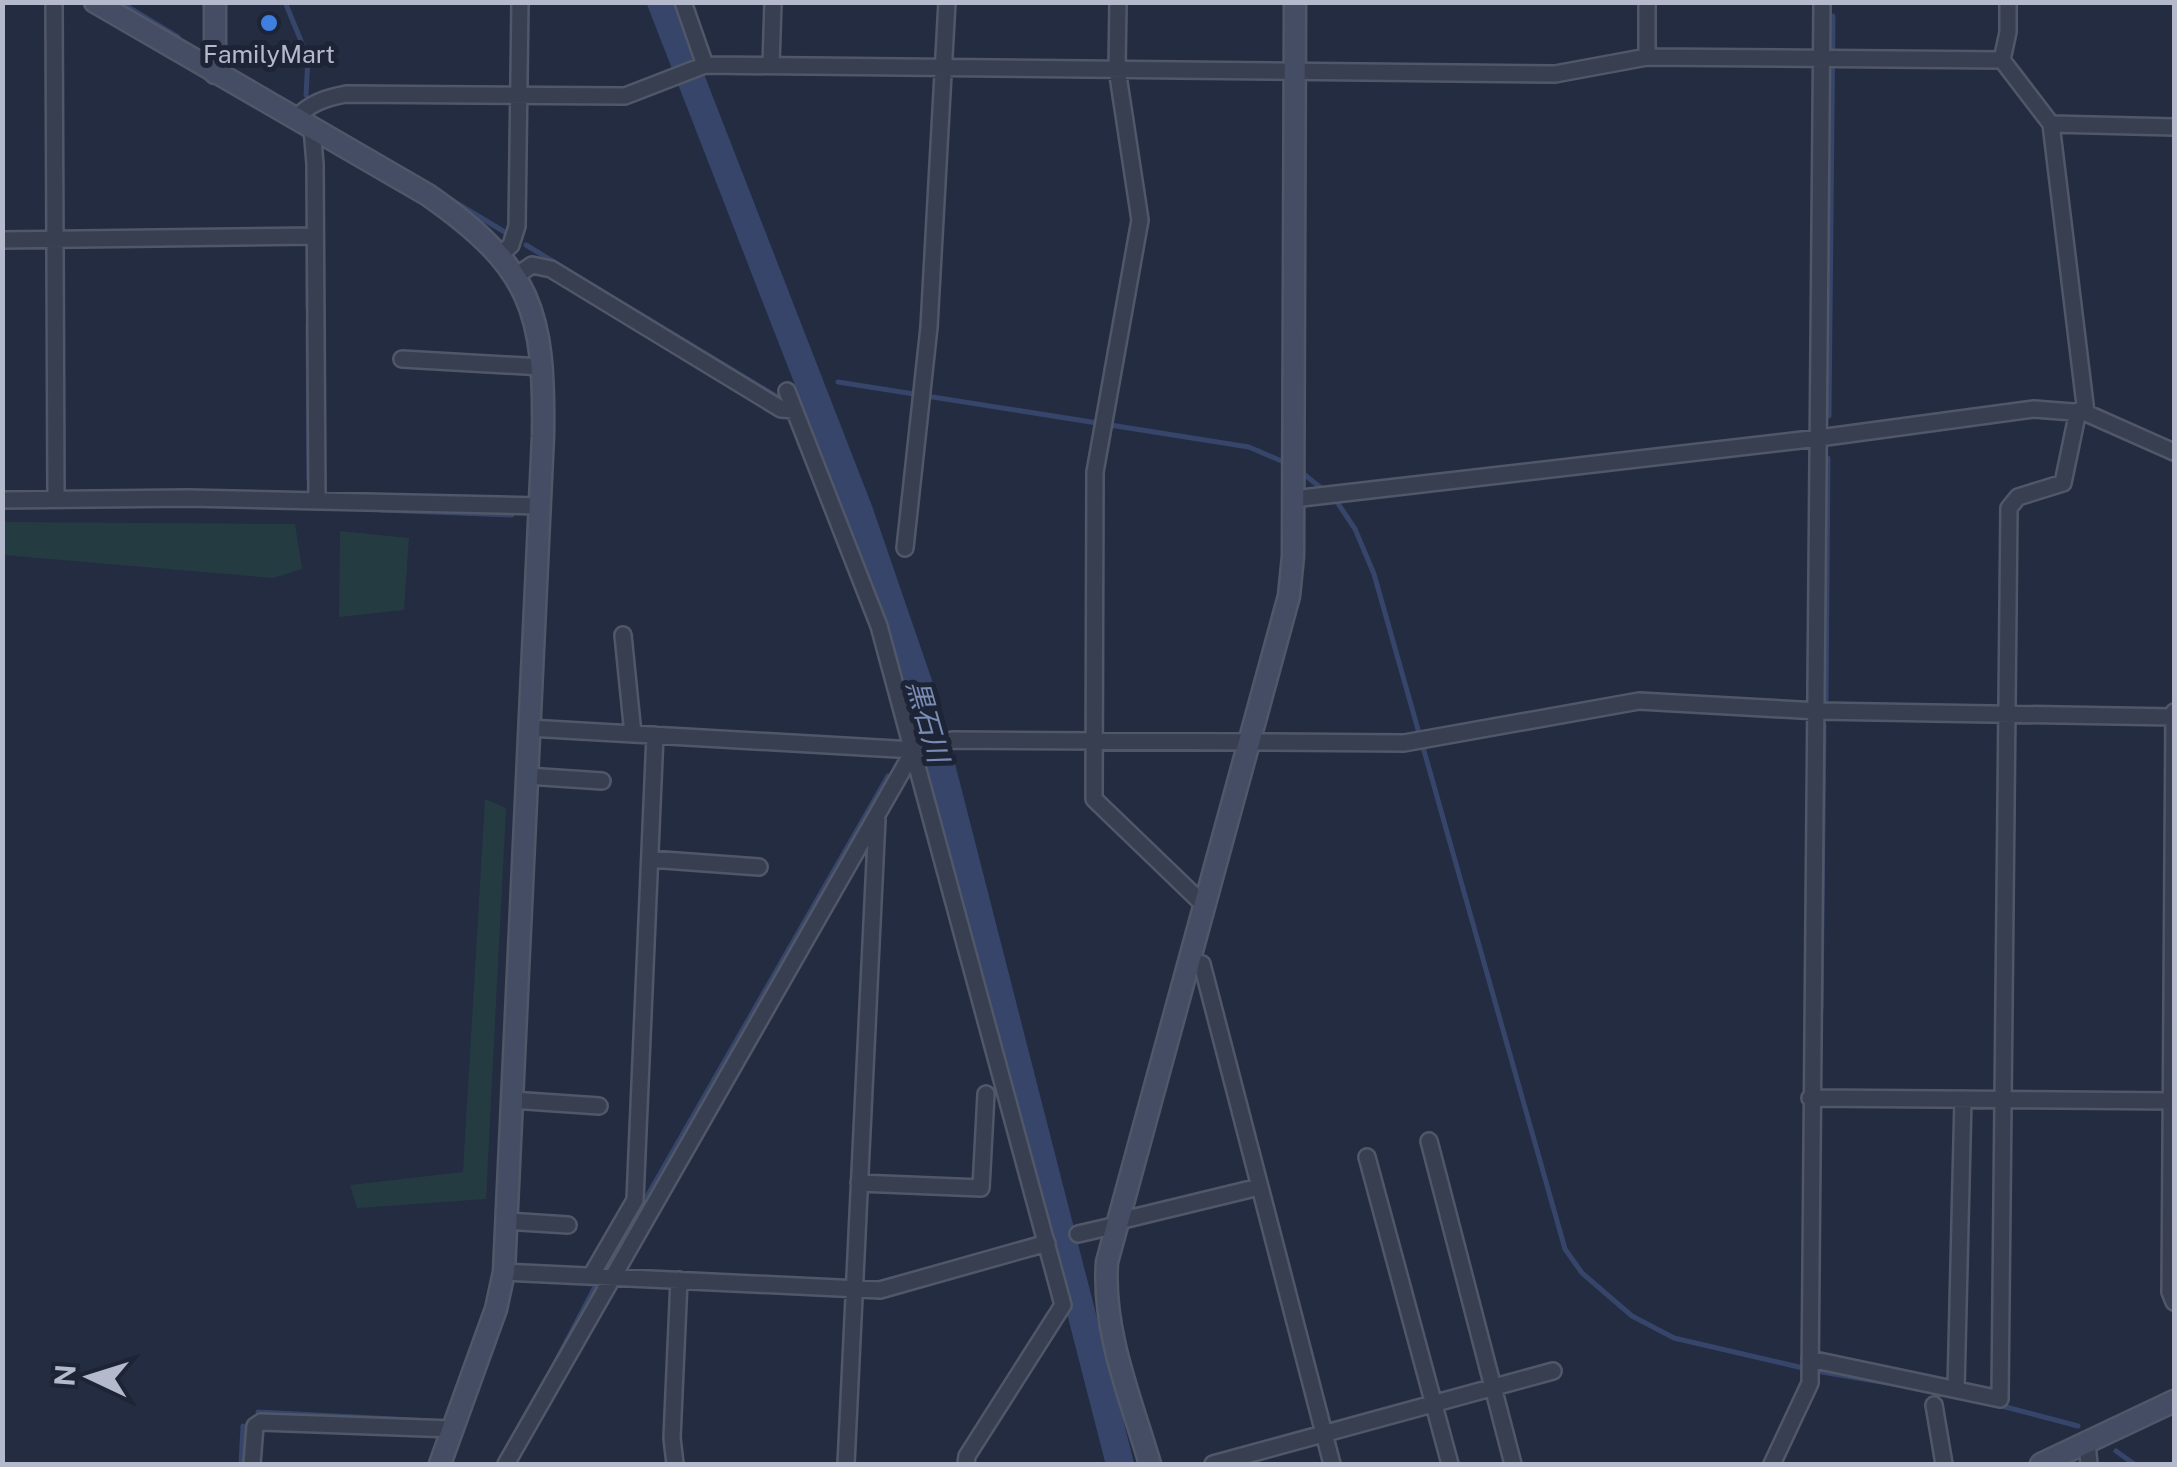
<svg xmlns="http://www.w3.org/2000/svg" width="2177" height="1467" font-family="'Public Sans','Noto Sans JP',sans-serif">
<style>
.green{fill:#253b42}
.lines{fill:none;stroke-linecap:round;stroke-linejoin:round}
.stream{stroke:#364569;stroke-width:5}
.river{stroke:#364569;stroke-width:28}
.street-casing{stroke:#505768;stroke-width:20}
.secondary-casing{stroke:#505768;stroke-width:25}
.street{stroke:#383f51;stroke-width:15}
.secondary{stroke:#454d64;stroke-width:20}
.shop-dot{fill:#3f7fe0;stroke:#1d2436;stroke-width:4}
.labels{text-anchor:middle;stroke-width:10;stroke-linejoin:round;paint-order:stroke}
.poi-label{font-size:25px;fill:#b4bacb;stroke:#1d2436}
.water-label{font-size:28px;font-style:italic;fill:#7a8cb4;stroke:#1d2436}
</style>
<rect width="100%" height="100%" fill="#232c41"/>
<path class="green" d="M 3,522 L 295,524 L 302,569 L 273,578 L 3,555 Z
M 340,531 L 409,538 L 404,610 L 339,617 Z
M 485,799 L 506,808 L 486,1199 L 357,1208 L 350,1185 L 463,1172 Z"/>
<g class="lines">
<path class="stream" d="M 120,2 L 178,37
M 285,2 L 308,58 L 306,95
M 445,196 L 508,234
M 308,244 L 308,308
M 526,245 L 779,398 L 821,385
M 308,325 L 309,479
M 838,382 L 1249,447 L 1286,463
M 1829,416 L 1833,16
M 1300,471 L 1326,492
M 1335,499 L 1355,529 L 1374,574 L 1565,1249 L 1582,1273 L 1632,1316 L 1674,1338 L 1816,1371 L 1899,1385
M 380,510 L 512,515
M 1826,700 L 1828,458
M 914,730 L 921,726 L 925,703
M 1821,1008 L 1824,725
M 553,1367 L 595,1287 L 888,776
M 1998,1405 L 2078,1426
M 258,1412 L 432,1421
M 2116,1451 L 2134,1464
M 241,1464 L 243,1426"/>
<path class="river" d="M 661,2 L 859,511 L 925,703 L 1120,1464"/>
<g class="street-casing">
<path id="street" d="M 54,2 L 56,499
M 683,2 L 705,65
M 1118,2 L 1117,69 L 1140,220 L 1095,472 L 1094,799 L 1204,905
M 2008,2 L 2008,32 L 2002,60 L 2051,124 L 2086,413
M 1647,57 L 1647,2
M 771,65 L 773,2
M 295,119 C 310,103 325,98 346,94 L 625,96 L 705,65 L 1555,74 L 1647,57 L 2002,60
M 2051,124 L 2174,127
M 312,128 L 315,164 L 317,501
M 2,240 L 315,236
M 500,255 L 511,245 L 517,226 L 520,2
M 516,276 L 532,265 L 551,269 L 781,409 L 794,410
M 402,359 L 542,367
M 787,391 L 879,626 L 1063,1305 L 967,1456 L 966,1464
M 1293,499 L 1819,438 L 2034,409 L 2086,413 L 2174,452
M 2,500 L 188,498 L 540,506
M 905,548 L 929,327 L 947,2
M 623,635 L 633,734
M 2174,712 L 2170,1292 L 2174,1302
M 529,728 L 914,750 L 953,740 L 1404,743 L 1639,701 L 1818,711 L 2174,717
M 527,776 L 602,781
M 650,859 L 759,867
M 1189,960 L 1202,964 L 1332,1464
M 1810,1098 L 2174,1101
M 512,1100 L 599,1106
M 1429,1141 L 1513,1464
M 1367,1157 L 1450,1464
M 859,1183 L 981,1188 L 986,1094
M 506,1221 L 568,1225
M 1119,1221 L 1259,1187
M 1078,1234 L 1117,1225
M 504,1272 L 880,1290 L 1047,1243
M 591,1276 L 635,1200 L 655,735
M 1810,1359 L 2000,1399 L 2009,508 L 2018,497 L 2063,483 L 2078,411
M 1956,1389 L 1963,1099
M 1934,1405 L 1944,1464
M 2087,1443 L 2089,1464
M 252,1464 L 255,1426 L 261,1422 L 452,1429
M 506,1464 L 914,750
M 675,1464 L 672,1438 L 679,1280
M 846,1464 L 877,819
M 1213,1464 L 1553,1371
M 1772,1464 L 1810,1383 L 1822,2"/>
</g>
<g class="secondary-casing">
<path id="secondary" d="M 95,2 L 428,195 C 532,268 545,311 543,436 L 504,1272 L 496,1309 L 440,1464
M 215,73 L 215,2
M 1150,1464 C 1131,1399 1102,1331 1107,1262 L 1289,596 L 1293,556 L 1295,2
M 2041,1464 L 2174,1401"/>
</g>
<use href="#street" class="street"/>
<use href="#secondary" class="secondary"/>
</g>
<circle class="shop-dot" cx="269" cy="23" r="10"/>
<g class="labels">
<g class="poi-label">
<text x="269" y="63">FamilyMart</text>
</g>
<g class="water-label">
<text transform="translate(928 721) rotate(74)" y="10">黒石川</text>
</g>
</g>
<rect width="2177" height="1467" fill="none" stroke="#b4bacb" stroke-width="10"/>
<g transform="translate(90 1377) rotate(274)" stroke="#1d2436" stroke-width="8" paint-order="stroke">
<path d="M0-8L18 38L0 25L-18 38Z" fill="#b4bacb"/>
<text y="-15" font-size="28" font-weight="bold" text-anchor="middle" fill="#b4bacb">N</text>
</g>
</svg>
